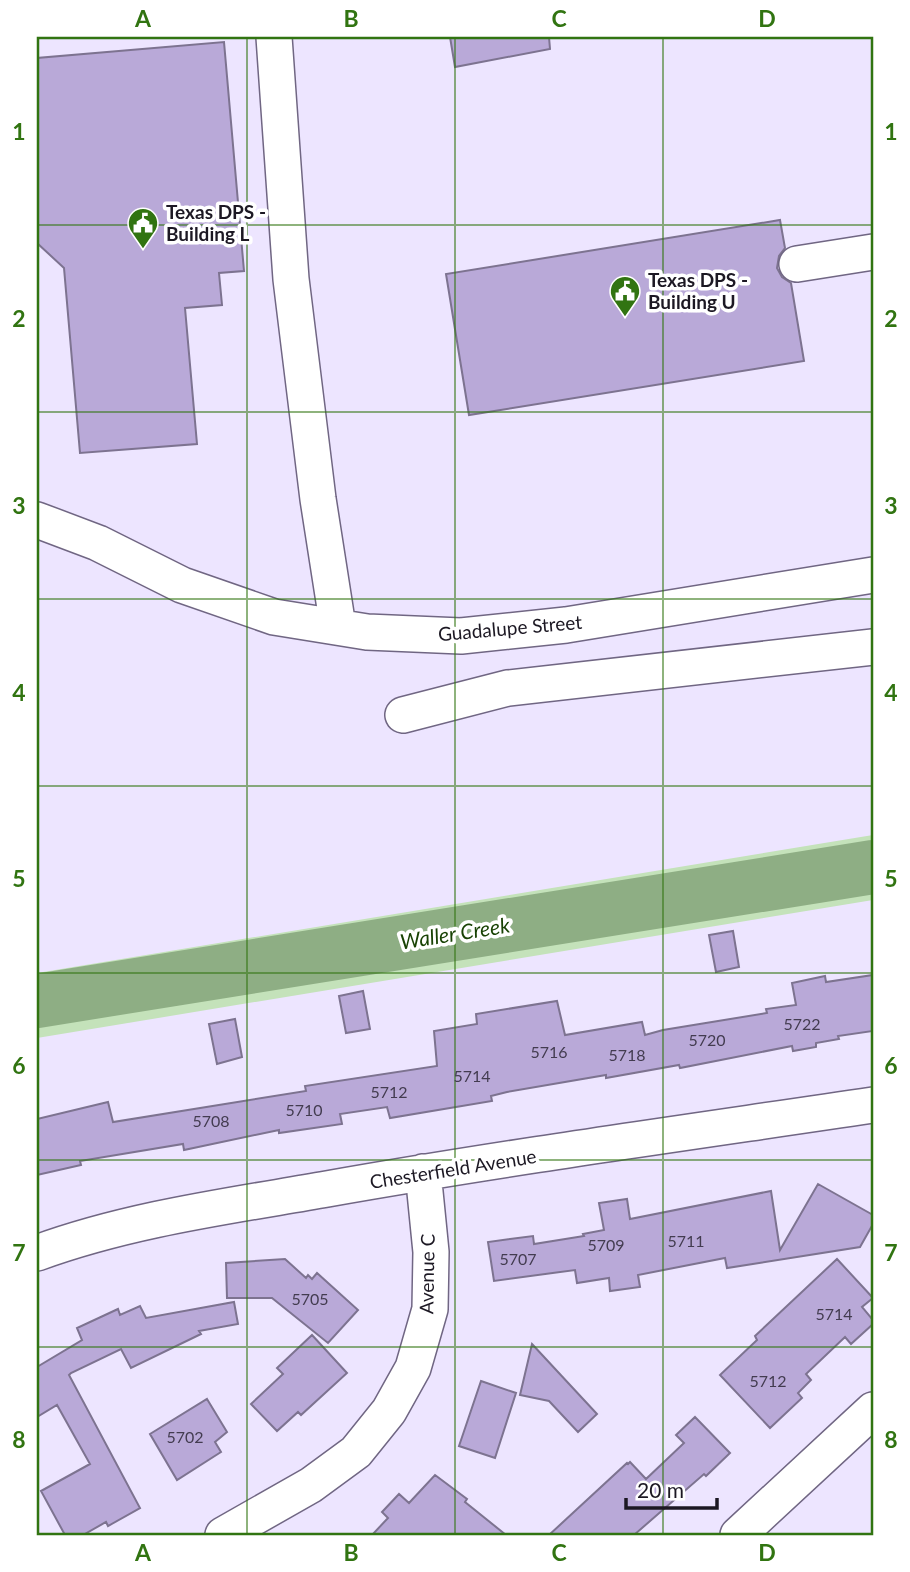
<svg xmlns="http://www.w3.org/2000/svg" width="910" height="1572" font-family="Lato,sans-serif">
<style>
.green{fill:#c4e2ba}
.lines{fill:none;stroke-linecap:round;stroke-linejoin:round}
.river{stroke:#8eae84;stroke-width:54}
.building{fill:#b9a9d8;stroke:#7d7390;stroke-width:2}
.minor-casing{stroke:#706683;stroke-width:38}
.minor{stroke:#fff;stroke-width:35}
.grid{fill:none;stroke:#317411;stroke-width:2;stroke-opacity:0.55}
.labels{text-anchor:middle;stroke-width:7;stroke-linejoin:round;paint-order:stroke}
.number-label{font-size:16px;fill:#433c50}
.poi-label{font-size:19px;font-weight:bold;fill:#1c1823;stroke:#fff;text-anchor:start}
.street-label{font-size:19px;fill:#1c1823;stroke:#fff}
.water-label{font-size:21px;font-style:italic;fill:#184204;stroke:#fff}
.neatline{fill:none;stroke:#317411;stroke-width:2.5}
.grid-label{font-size:23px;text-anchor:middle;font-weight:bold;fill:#317411}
</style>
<rect width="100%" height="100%" fill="#ede5ff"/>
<path class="green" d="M 873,835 L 873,900 L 37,1038 L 37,973 Z"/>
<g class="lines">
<path class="river" d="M 37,1001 L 873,867"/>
</g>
<path class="building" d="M 450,37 L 549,37 L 550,49 L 455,67 Z
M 224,42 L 244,271 L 219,273 L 222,305 L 185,308 L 197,444 L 80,453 L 64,268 L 37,243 L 37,58 Z
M 780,220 L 785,248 L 779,256 L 777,268 L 782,277 L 791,283 L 804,361 L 469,415 L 446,274 Z
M 733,931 L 739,967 L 716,972 L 709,935 Z
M 873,975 L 873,1031 L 838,1036 L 839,1039 L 816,1043 L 816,1047 L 793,1051 L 792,1046 L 680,1068 L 679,1065 L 606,1078 L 606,1075 L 507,1092 L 491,1096 L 492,1101 L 390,1118 L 387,1107 L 340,1114 L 342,1124 L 279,1133 L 279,1130 L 184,1150 L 183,1144 L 80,1161 L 81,1165 L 37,1175 L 37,1119 L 108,1102 L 113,1122 L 306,1091 L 305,1086 L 437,1066 L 434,1031 L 477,1024 L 476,1014 L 557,1001 L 565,1035 L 642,1022 L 645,1035 L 663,1030 L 767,1013 L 766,1009 L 796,1005 L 792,983 L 825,976 L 826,982 Z
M 363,991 L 370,1029 L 346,1033 L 339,996 Z
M 235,1019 L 242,1057 L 217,1064 L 209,1024 Z
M 818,1184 L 873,1215 L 873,1224 L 860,1247 L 727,1268 L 725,1258 L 638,1275 L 640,1287 L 610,1291 L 609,1278 L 577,1283 L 575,1270 L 494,1281 L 488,1242 L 533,1236 L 534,1244 L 584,1236 L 583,1234 L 604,1230 L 599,1203 L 627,1199 L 630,1219 L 771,1191 L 780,1250 Z
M 285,1259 L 306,1278 L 308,1275 L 312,1279 L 317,1273 L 358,1310 L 328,1343 L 272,1298 L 227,1298 L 226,1263 Z
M 837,1259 L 873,1298 L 862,1307 L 873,1320 L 873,1324 L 851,1344 L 845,1337 L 806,1374 L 811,1380 L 798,1393 L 802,1398 L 770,1428 L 720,1375 L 757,1340 L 755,1336 Z
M 234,1302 L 238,1324 L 199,1331 L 201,1334 L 131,1368 L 121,1349 L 71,1373 L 69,1375 L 140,1508 L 108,1526 L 106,1522 L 83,1535 L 65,1535 L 41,1491 L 90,1464 L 57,1405 L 37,1417 L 37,1367 L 82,1340 L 77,1328 L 118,1309 L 120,1315 L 140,1306 L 146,1318 Z
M 312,1335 L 347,1373 L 301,1415 L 298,1412 L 277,1431 L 251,1404 L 283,1374 L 277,1368 Z
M 532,1344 L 597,1414 L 578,1432 L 549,1401 L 520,1395 Z
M 481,1381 L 516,1393 L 495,1458 L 459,1446 Z
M 207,1399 L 227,1432 L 215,1442 L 221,1452 L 177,1480 L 150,1434 Z
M 695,1417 L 730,1453 L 706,1476 L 704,1474 L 634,1535 L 549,1535 L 627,1463 L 628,1464 L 630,1462 L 646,1479 L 684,1443 L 676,1435 Z
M 435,1475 L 467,1499 L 465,1502 L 506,1535 L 372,1535 L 388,1518 L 382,1512 L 399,1494 L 409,1503 Z"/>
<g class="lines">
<g class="minor-casing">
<path id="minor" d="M 274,37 L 291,279 L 318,499 L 338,627
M 797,264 L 873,252
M 37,520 L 98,543 L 182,585 L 274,617 L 367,632 L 461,636 L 566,625 L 873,575
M 403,715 L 508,688 L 873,647
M 37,1253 C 130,1219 230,1206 327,1189 C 508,1157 691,1132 873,1105
M 223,1535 L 311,1485 L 356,1452 L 389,1411 L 413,1368 L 430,1309 L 431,1252 L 423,1172
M 738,1535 L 873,1410"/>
</g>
<use href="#minor" class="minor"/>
</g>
<path class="grid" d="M 247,37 L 247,1535M 455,37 L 455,1535M 663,37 L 663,1535M 37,225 L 873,225M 37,412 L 873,412M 37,599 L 873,599M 37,786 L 873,786M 37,973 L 873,973M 37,1160 L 873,1160M 37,1347 L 873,1347"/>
<defs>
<g id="civic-pin" transform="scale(1.575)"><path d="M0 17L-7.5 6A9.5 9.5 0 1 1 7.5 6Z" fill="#317411" stroke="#fff"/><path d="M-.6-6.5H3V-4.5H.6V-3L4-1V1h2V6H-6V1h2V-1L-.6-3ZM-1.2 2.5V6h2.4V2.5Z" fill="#fff"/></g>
</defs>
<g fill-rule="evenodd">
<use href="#civic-pin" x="143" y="223"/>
<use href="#civic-pin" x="625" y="291"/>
</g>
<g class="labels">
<g class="number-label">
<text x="802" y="1030">5722</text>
<text x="707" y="1046">5720</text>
<text x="549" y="1058">5716</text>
<text x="627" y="1061">5718</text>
<text x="472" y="1082">5714</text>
<text x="389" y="1098">5712</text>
<text x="304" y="1116">5710</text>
<text x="211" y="1127">5708</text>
<text x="686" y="1247">5711</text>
<text x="606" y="1251">5709</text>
<text x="518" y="1265">5707</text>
<text x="310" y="1305">5705</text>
<text x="834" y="1320">5714</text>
<text x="768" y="1387">5712</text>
<text x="185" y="1443">5702</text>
</g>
<g class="poi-label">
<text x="166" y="219">Texas DPS -<tspan x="166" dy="22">Building L</tspan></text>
<text x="648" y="287">Texas DPS -<tspan x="648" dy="22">Building U</tspan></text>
</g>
<g class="street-label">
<text transform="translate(510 628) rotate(-5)" y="7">Guadalupe Street</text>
<text transform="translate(453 1169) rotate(-9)" y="7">Chesterfield Avenue</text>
<text transform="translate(427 1274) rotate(-89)" y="7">Avenue C</text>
</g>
<g class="water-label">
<text transform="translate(455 934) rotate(-9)" y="7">Waller Creek</text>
</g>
</g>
<rect width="910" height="1572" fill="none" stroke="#ffffff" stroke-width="77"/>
<path d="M626 1498v10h91v-10" fill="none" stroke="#1c1823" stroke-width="3.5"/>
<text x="637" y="1498" font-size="21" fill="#1c1823" stroke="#ffffff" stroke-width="5" paint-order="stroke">20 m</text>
<rect x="38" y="38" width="834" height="1496" class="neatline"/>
<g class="grid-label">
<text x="143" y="27">A</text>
<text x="351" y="27">B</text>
<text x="559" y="27">C</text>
<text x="767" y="27">D</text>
<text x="19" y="140">1</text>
<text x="891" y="140">1</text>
<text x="19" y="327">2</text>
<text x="891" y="327">2</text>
<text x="19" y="514">3</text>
<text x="891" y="514">3</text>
<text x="19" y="701">4</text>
<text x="891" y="701">4</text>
<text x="19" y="887">5</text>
<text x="891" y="887">5</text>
<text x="19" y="1074">6</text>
<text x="891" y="1074">6</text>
<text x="19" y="1261">7</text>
<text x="891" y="1261">7</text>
<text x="19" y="1448">8</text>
<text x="891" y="1448">8</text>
<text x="143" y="1561">A</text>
<text x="351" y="1561">B</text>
<text x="559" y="1561">C</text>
<text x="767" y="1561">D</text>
</g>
</svg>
